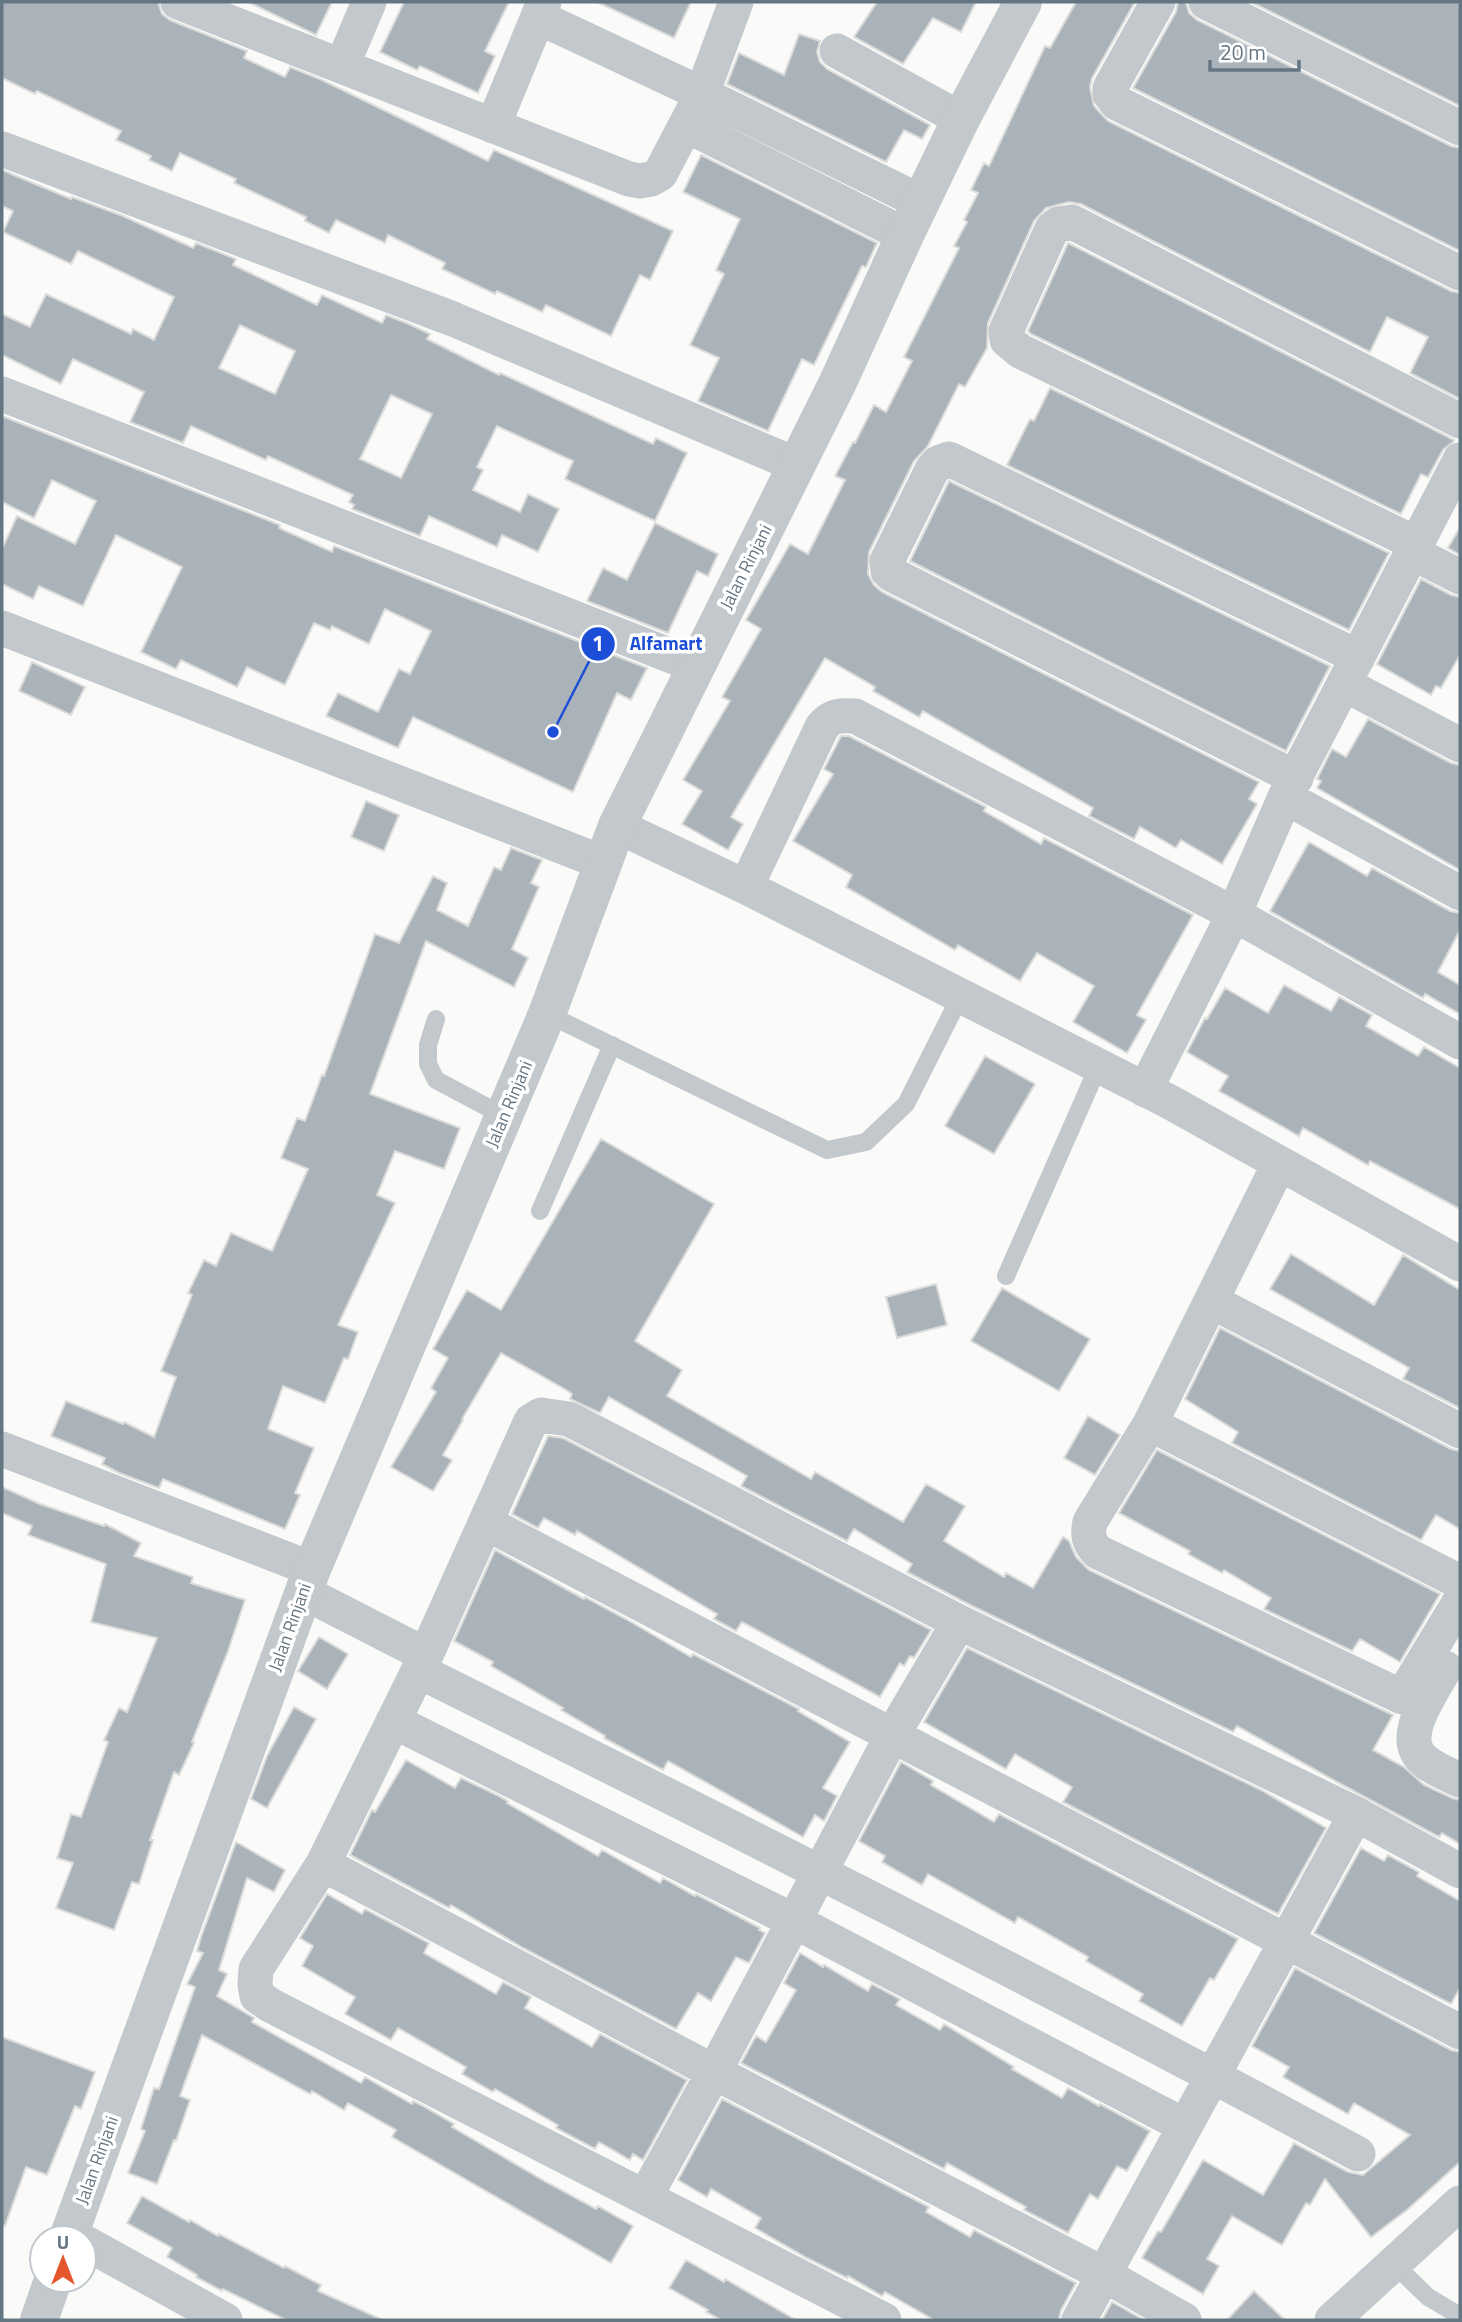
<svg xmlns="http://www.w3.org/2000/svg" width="1462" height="2322" font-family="'Titillium Web',sans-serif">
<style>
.building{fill:#aab3b9;stroke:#dcdcda;stroke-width:2;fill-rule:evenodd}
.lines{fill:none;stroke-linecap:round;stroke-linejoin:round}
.service{stroke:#c3c8cc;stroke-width:18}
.minor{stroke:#c3c8cc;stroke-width:35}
.tertiary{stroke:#c3c8cc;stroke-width:38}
.labels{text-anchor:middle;stroke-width:7;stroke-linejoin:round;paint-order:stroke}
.street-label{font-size:18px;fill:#657683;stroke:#fff}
.leader{fill:none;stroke:#1d4ed8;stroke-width:2.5}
.callout-dot{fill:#1d4ed8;stroke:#fff;stroke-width:2.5}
.mark-label{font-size:21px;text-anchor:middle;font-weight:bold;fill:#fff}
.callout-label{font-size:19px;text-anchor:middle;font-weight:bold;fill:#1d4ed8;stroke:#fff;stroke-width:7;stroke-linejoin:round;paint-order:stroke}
</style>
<rect width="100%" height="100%" fill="#fafaf8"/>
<path class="building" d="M 2,2 L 158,2 L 162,14 L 170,20 L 247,51 L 244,58 L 285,77 L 290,67 L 322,80 L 488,161 L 494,150 L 673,231 L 650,280 L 640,275 L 611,336 L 546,305 L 542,312 L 497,291 L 495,294 L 442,269 L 445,263 L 388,235 L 385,243 L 336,220 L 329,233 L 305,221 L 306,217 L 234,183 L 236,179 L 180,153 L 172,171 L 149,160 L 151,156 L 116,140 L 121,131 L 37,91 L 35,94 L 2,78 Z
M 248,2 L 332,2 L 316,35 Z
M 404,2 L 509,2 L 485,51 L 495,56 L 478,93 L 420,66 L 417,70 L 380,52 Z
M 597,2 L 691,2 L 674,38 Z
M 877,2 L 976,2 L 961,32 L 933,18 L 903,64 L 854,37 Z
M 1076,2 L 1135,2 L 1092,78 L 1090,87 L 1094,106 L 1108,121 L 1451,291 L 1460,293 L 1460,399 L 1410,373 L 1428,337 L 1387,317 L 1370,352 L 1081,204 L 1069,202 L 1046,208 L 1034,221 L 988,323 L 987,348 L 965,387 L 959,384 L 928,446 L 914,461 L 869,552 L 868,574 L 874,585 L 882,592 L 1259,782 L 1249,799 L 1257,804 L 1222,864 L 1181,840 L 1176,848 L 1140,827 L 1134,839 L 1089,816 L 1093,808 L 923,711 L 919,717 L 873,691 L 875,687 L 825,658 L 731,817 L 743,824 L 728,850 L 682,824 L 702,791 L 683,780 L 730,701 L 722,697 L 761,629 L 746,620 L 790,544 L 808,554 L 845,480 L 835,476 L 853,442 L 855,443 L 874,405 L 886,412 L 912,361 L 904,357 L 959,248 L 954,246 L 967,222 L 964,220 L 978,193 L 971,190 L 984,163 L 989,166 L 1045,46 L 1050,48 Z
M 1178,2 L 1186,2 L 1189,13 L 1197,20 L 1451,146 L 1460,148 L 1460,251 L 1133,88 L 1176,12 Z
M 1251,2 L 1460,2 L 1460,106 Z
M 799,34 L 820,41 L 817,52 L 820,62 L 827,69 L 930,125 L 922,139 L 904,130 L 886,162 L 727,84 L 739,53 L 784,75 Z
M 701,155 L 877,243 L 866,267 L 862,266 L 814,365 L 802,359 L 768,431 L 698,401 L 719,358 L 690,345 L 724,274 L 716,270 L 740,219 L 683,192 Z
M 2,170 L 71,199 L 72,197 L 123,216 L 193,248 L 196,243 L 236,259 L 233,265 L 317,305 L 322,295 L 382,323 L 386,315 L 409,324 L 430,334 L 427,339 L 499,375 L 500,373 L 653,444 L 656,438 L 687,453 L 655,521 L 565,479 L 573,461 L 497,426 L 477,467 L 483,470 L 473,490 L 520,512 L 528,494 L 559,509 L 538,552 L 502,535 L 497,547 L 429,516 L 420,536 L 352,509 L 354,505 L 349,502 L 353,495 L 268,456 L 266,460 L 191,426 L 183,443 L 130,422 L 144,392 L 73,359 L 61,384 L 2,355 L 2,314 L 30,327 L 46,294 L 131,334 L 133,329 L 154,340 L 174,297 L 78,251 L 71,264 L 3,232 L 13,211 L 2,206 ZM 240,325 L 295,351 L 275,394 L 219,368 ZM 391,395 L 432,414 L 401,478 L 360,459 Z
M 1068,243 L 1454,440 L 1453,442 L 1443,450 L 1428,477 L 1421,474 L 1401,514 L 1031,334 L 1028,331 Z
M 1050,388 L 1389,553 L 1349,630 L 1007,465 L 1030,419 L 1034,421 Z
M 2,416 L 270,521 L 280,525 L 279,528 L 332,552 L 334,546 L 647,668 L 631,700 L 617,693 L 573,792 L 413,717 L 398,748 L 326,716 L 338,693 L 378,712 L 399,669 L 410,674 L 431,631 L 385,609 L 369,644 L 332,626 L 330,630 L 314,623 L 285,685 L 247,667 L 237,687 L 181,660 L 176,669 L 141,652 L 182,567 L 116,535 L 83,606 L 39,586 L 33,599 L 2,584 L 2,549 L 17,516 L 75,544 L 96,501 L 52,480 L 34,518 L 2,502 Z
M 949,481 L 1330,666 L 1286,751 L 910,561 Z
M 655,523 L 718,554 L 708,576 L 697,571 L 668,633 L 587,601 L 603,568 L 627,580 Z
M 1460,527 L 1460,555 L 1448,548 Z
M 1421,579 L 1451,595 L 1460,597 L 1460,655 L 1441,688 L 1436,686 L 1431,695 L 1377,664 Z
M 32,662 L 85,687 L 71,715 L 19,691 Z
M 1368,719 L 1451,763 L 1460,765 L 1460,870 L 1317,788 L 1321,781 L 1317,779 L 1332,749 L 1346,757 Z
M 841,736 L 849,736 L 986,807 L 984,811 L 1041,844 L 1044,838 L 1193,915 L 1137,1015 L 1146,1020 L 1127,1053 L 1073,1022 L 1094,986 L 1037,953 L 1020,981 L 958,945 L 955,950 L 846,887 L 852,875 L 793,841 L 833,774 L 824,769 Z
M 366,801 L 399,815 L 384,851 L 351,837 Z
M 1309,842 L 1367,876 L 1372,868 L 1450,911 L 1460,913 L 1460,930 L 1438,972 L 1460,985 L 1460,1014 L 1425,994 L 1423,998 L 1270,911 Z
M 511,848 L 542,860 L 531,883 L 539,887 L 512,949 L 528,958 L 514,987 L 426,941 L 370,1094 L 460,1128 L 444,1169 L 395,1151 L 377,1195 L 395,1203 L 338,1325 L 358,1332 L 348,1359 L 344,1358 L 325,1403 L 283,1386 L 268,1429 L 314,1448 L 295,1493 L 300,1495 L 285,1529 L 163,1479 L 159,1488 L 119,1473 L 102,1464 L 105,1458 L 51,1436 L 66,1401 L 123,1424 L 124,1422 L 154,1437 L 176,1377 L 161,1371 L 192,1295 L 188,1293 L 204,1260 L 216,1266 L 231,1233 L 272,1251 L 308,1169 L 281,1158 L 297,1118 L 305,1121 L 322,1075 L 324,1076 L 375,934 L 399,943 L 433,876 L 447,883 L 437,910 L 468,926 L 494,867 L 501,870 Z
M 1284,985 L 1331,1011 L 1339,997 L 1372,1015 L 1366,1026 L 1418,1056 L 1424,1047 L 1460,1068 L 1460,1209 L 1370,1161 L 1368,1165 L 1303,1128 L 1299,1136 L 1219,1091 L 1228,1076 L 1187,1052 L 1205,1018 L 1207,1019 L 1225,988 L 1268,1013 Z
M 985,1056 L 1035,1084 L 994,1154 L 945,1126 Z
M 601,1139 L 714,1204 L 635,1341 L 682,1370 L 667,1396 L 811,1479 L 815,1472 L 903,1522 L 926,1484 L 965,1506 L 944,1541 L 1004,1577 L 1006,1573 L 1033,1588 L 1063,1537 L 1069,1541 L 1076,1557 L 1089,1570 L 1393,1715 L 1373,1750 L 1404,1767 L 1424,1785 L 1452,1798 L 1460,1800 L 1460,1844 L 1442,1833 L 1439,1837 L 1337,1782 L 1237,1726 L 1233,1732 L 968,1604 L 907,1572 L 912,1564 L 854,1529 L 847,1541 L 741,1486 L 747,1476 L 609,1397 L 600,1413 L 570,1399 L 572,1394 L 568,1391 L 501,1353 L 462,1419 L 463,1420 L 443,1455 L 452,1460 L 433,1491 L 391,1467 L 436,1392 L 431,1388 L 448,1358 L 433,1349 L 467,1290 L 501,1310 Z
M 1291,1254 L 1374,1305 L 1403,1255 L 1460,1290 L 1460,1408 L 1403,1379 L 1409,1368 L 1270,1289 Z
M 936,1284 L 947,1325 L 897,1338 L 886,1297 Z
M 1002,1288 L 1090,1339 L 1059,1391 L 971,1341 Z
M 1220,1328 L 1451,1449 L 1460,1451 L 1460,1529 L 1436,1515 L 1421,1540 L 1232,1443 L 1238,1432 L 1185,1399 Z
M 1088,1416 L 1120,1435 L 1095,1475 L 1064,1458 Z
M 548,1436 L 563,1438 L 931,1630 L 914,1658 L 910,1656 L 904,1666 L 900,1663 L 880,1697 L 742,1622 L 736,1631 L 714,1619 L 717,1614 L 577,1531 L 575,1535 L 544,1518 L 538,1528 L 512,1514 Z
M 1157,1450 L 1440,1594 L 1400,1662 L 1360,1639 L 1352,1651 L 1264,1609 L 1271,1598 L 1224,1570 L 1222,1573 L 1188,1554 L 1190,1551 L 1119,1513 Z
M 2,1487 L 40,1504 L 104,1526 L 105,1524 L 141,1543 L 134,1556 L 193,1577 L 191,1583 L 245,1600 L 228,1651 L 192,1742 L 194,1743 L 179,1775 L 174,1772 L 150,1840 L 153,1840 L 139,1884 L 132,1882 L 114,1930 L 56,1908 L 73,1863 L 57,1858 L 71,1814 L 81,1817 L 108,1742 L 104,1740 L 119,1708 L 127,1712 L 157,1638 L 91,1622 L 106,1564 L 28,1535 L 32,1526 L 2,1513 Z
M 495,1550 L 584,1599 L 585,1597 L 626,1619 L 691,1657 L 693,1654 L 799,1709 L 798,1711 L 850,1742 L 823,1788 L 837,1796 L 824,1821 L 815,1815 L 803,1837 L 668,1761 L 663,1770 L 604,1738 L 605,1736 L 561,1710 L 563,1708 L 491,1666 L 493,1662 L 454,1641 Z
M 319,1637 L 348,1654 L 327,1689 L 298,1671 Z
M 967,1648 L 1261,1790 L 1326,1828 L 1278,1914 L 1063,1802 L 1072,1787 L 1015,1754 L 1006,1769 L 924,1722 Z
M 294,1707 L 316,1719 L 267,1808 L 251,1799 L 267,1756 Z
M 406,1760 L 455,1788 L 461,1778 L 497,1795 L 508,1801 L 507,1803 L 598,1856 L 602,1850 L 660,1883 L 663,1878 L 695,1896 L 696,1894 L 760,1928 L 759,1930 L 765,1933 L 749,1963 L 736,1957 L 711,2001 L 698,1993 L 676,2029 L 523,1948 L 451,1905 L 449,1908 L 350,1855 L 372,1810 L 375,1812 Z
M 901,1762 L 933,1781 L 931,1785 L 994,1822 L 999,1814 L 1238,1939 L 1214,1980 L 1210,1978 L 1182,2026 L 1139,2001 L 1143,1994 L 1086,1961 L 1088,1957 L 1018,1917 L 1015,1923 L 928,1874 L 922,1885 L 882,1862 L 885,1856 L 859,1841 Z
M 236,1842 L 285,1870 L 274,1892 L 247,1878 L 219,1970 L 227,1974 L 217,1996 L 254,2018 L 252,2022 L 361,2083 L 365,2077 L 412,2104 L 413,2101 L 423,2106 L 454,2124 L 452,2127 L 546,2182 L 596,2209 L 598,2206 L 633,2226 L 611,2263 L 392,2137 L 396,2130 L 348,2103 L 344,2110 L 312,2091 L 310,2094 L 202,2035 L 180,2096 L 190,2100 L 176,2141 L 174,2140 L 157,2184 L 128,2173 L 145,2131 L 141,2129 L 154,2088 L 159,2089 L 195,1987 L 187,1984 L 203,1953 L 197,1951 L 201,1937 Z
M 1361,1848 L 1384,1861 L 1388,1855 L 1419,1872 L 1417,1876 L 1460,1901 L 1460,1988 L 1451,2004 L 1314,1933 Z
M 327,1894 L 362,1914 L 365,1909 L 429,1943 L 424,1953 L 496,1994 L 503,1982 L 531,1997 L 525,2008 L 592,2047 L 600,2034 L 687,2080 L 643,2160 L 633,2154 L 630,2160 L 599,2142 L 595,2149 L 556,2128 L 558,2125 L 495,2089 L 493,2092 L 462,2074 L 466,2067 L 398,2028 L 391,2040 L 345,2014 L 355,1997 L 302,1966 L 313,1946 L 300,1938 Z
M 800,1953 L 823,1967 L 824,1965 L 868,1991 L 872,1984 L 900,1999 L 896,2005 L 940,2030 L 944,2024 L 1014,2067 L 1012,2069 L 1062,2098 L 1068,2088 L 1099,2106 L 1100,2104 L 1150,2131 L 1127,2171 L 1117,2166 L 1098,2199 L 1090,2194 L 1068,2233 L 1024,2210 L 1026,2207 L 947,2163 L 944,2169 L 741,2063 L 756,2036 L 766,2042 L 796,1990 L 784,1983 Z
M 1295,1968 L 1451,2050 L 1460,2052 L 1460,2162 L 1407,2210 L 1371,2237 L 1325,2179 L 1310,2205 L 1306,2203 L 1282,2245 L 1232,2216 L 1207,2259 L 1219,2266 L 1203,2294 L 1142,2258 L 1158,2231 L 1161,2232 L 1203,2160 L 1263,2195 L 1294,2143 L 1348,2172 L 1363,2175 L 1410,2135 L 1354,2103 L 1348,2114 L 1316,2096 L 1283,2077 L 1289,2067 L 1252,2046 Z
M 2,2037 L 95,2072 L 81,2109 L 75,2106 L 47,2175 L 26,2167 L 5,2226 L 2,2225 Z
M 722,2099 L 929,2207 L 926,2212 L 970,2237 L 974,2230 L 1076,2283 L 1061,2310 L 1059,2320 L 934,2320 L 885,2292 L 882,2296 L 848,2276 L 847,2278 L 807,2258 L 755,2228 L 761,2218 L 711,2189 L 707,2197 L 678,2180 Z
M 142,2196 L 189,2222 L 190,2220 L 218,2236 L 219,2234 L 284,2268 L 285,2266 L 321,2285 L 318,2291 L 383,2320 L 286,2320 L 223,2289 L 222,2291 L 196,2277 L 197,2275 L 167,2257 L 172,2248 L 127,2223 Z
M 686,2260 L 724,2282 L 725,2279 L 796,2320 L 721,2320 L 706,2312 L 708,2310 L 669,2288 Z
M 1254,2291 L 1285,2320 L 1227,2320 Z
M 1112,2302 L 1144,2320 L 1102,2320 Z"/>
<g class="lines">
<path class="service" d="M 547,1014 L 827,1150 L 866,1142 L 906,1104 L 960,997
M 436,1019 L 428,1045 L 428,1064 L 436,1080 L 504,1116
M 540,1211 L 612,1045
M 1006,1276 L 1098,1067
M 1394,2264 L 1428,2297 L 1460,2316"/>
<path class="minor" d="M 178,2 L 629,179 L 640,181 L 651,179 L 660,174 L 702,94 L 736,2
M 1158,2 L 1110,88 L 1110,94 L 1117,103 L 1460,273
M 1206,2 L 1460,128
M 538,17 L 702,94 L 921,202
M 837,51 L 961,119
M 342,66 L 369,2
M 686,125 L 905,235
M 493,126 L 544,2
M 2,149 L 453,319 L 797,465
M 2,394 L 697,666
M 1417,544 L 1020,351 L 1007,340 L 1006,331 L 1052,229 L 1058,224 L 1072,222 L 1460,421
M 1413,553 L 1460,577
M 2,628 L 604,863
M 1344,684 L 1460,745
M 1296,778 L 891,574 L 888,571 L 887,561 L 932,470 L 938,463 L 949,459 L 1358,657
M 1285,797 L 1460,893
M 617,826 L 746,887 L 1170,1102 L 1460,1264
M 746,887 L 822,727 C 831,715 841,715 855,716 L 1234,914 L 1460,1042
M 1145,1090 L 1234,914 L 1285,797 L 1460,460
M 1279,1164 L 1150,1424 L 1090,1522 C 1087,1535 1089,1543 1098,1552 L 1402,1697 L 1460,1601
M 1211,1301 L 1460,1431
M 1150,1424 L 1460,1582
M 2,1449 L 312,1569
M 486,1523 L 1460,2032
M 303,1592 L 426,1655 L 323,1864 L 256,1969 L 255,1984 L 257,1996 L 270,2005 L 884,2320
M 426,1655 L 531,1421 L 541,1415 L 569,1419 L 959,1622 L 1356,1814 L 1460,1871
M 1445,1668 C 1432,1693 1395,1740 1426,1762 C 1436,1770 1449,1775 1460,1780
M 419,1671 C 734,1828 1048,1986 1358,2154
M 393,1721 L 794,1921 L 1185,2126
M 323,1864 L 714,2072 L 1103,2274 L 1184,2320
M 645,2197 L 714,2072 L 893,1734 L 959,1622
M 84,2242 L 225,2320
M 1079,2320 L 1356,1814
M 1332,2320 L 1460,2203"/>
<path class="tertiary" d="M 68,2238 L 312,1569 L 547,1014 L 617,826 L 838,382 L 905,235 L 961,119 L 1023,2
M 39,2320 L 53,2280"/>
</g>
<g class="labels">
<g class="street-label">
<text transform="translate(746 567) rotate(-63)" y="6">Jalan Rinjani</text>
<text transform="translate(509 1104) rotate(-67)" y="6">Jalan Rinjani</text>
<text transform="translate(290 1627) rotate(-70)" y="6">Jalan Rinjani</text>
<text transform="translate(97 2160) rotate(-70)" y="6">Jalan Rinjani</text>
</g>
</g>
<path class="leader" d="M553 732L598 644"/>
<g class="callout-dot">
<circle cx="553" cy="732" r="7"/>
<circle cx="598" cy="644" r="18"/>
</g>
<g class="mark-label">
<text x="598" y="651">1</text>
</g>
<g class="callout-label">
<text x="666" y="650">Alfamart</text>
</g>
<rect width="1462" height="2322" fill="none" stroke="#657683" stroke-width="7"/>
<g transform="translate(63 2259)"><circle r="33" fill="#ffffff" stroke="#c1c8cd" stroke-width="2"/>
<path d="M0-5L12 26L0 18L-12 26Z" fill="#e4572e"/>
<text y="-10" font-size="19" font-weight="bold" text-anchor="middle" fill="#657683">U</text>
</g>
<path d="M1210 60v10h89v-10" fill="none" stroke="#657683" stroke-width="3.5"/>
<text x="1220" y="60" font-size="21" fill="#657683" stroke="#ffffff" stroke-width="5" paint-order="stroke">20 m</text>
</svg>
